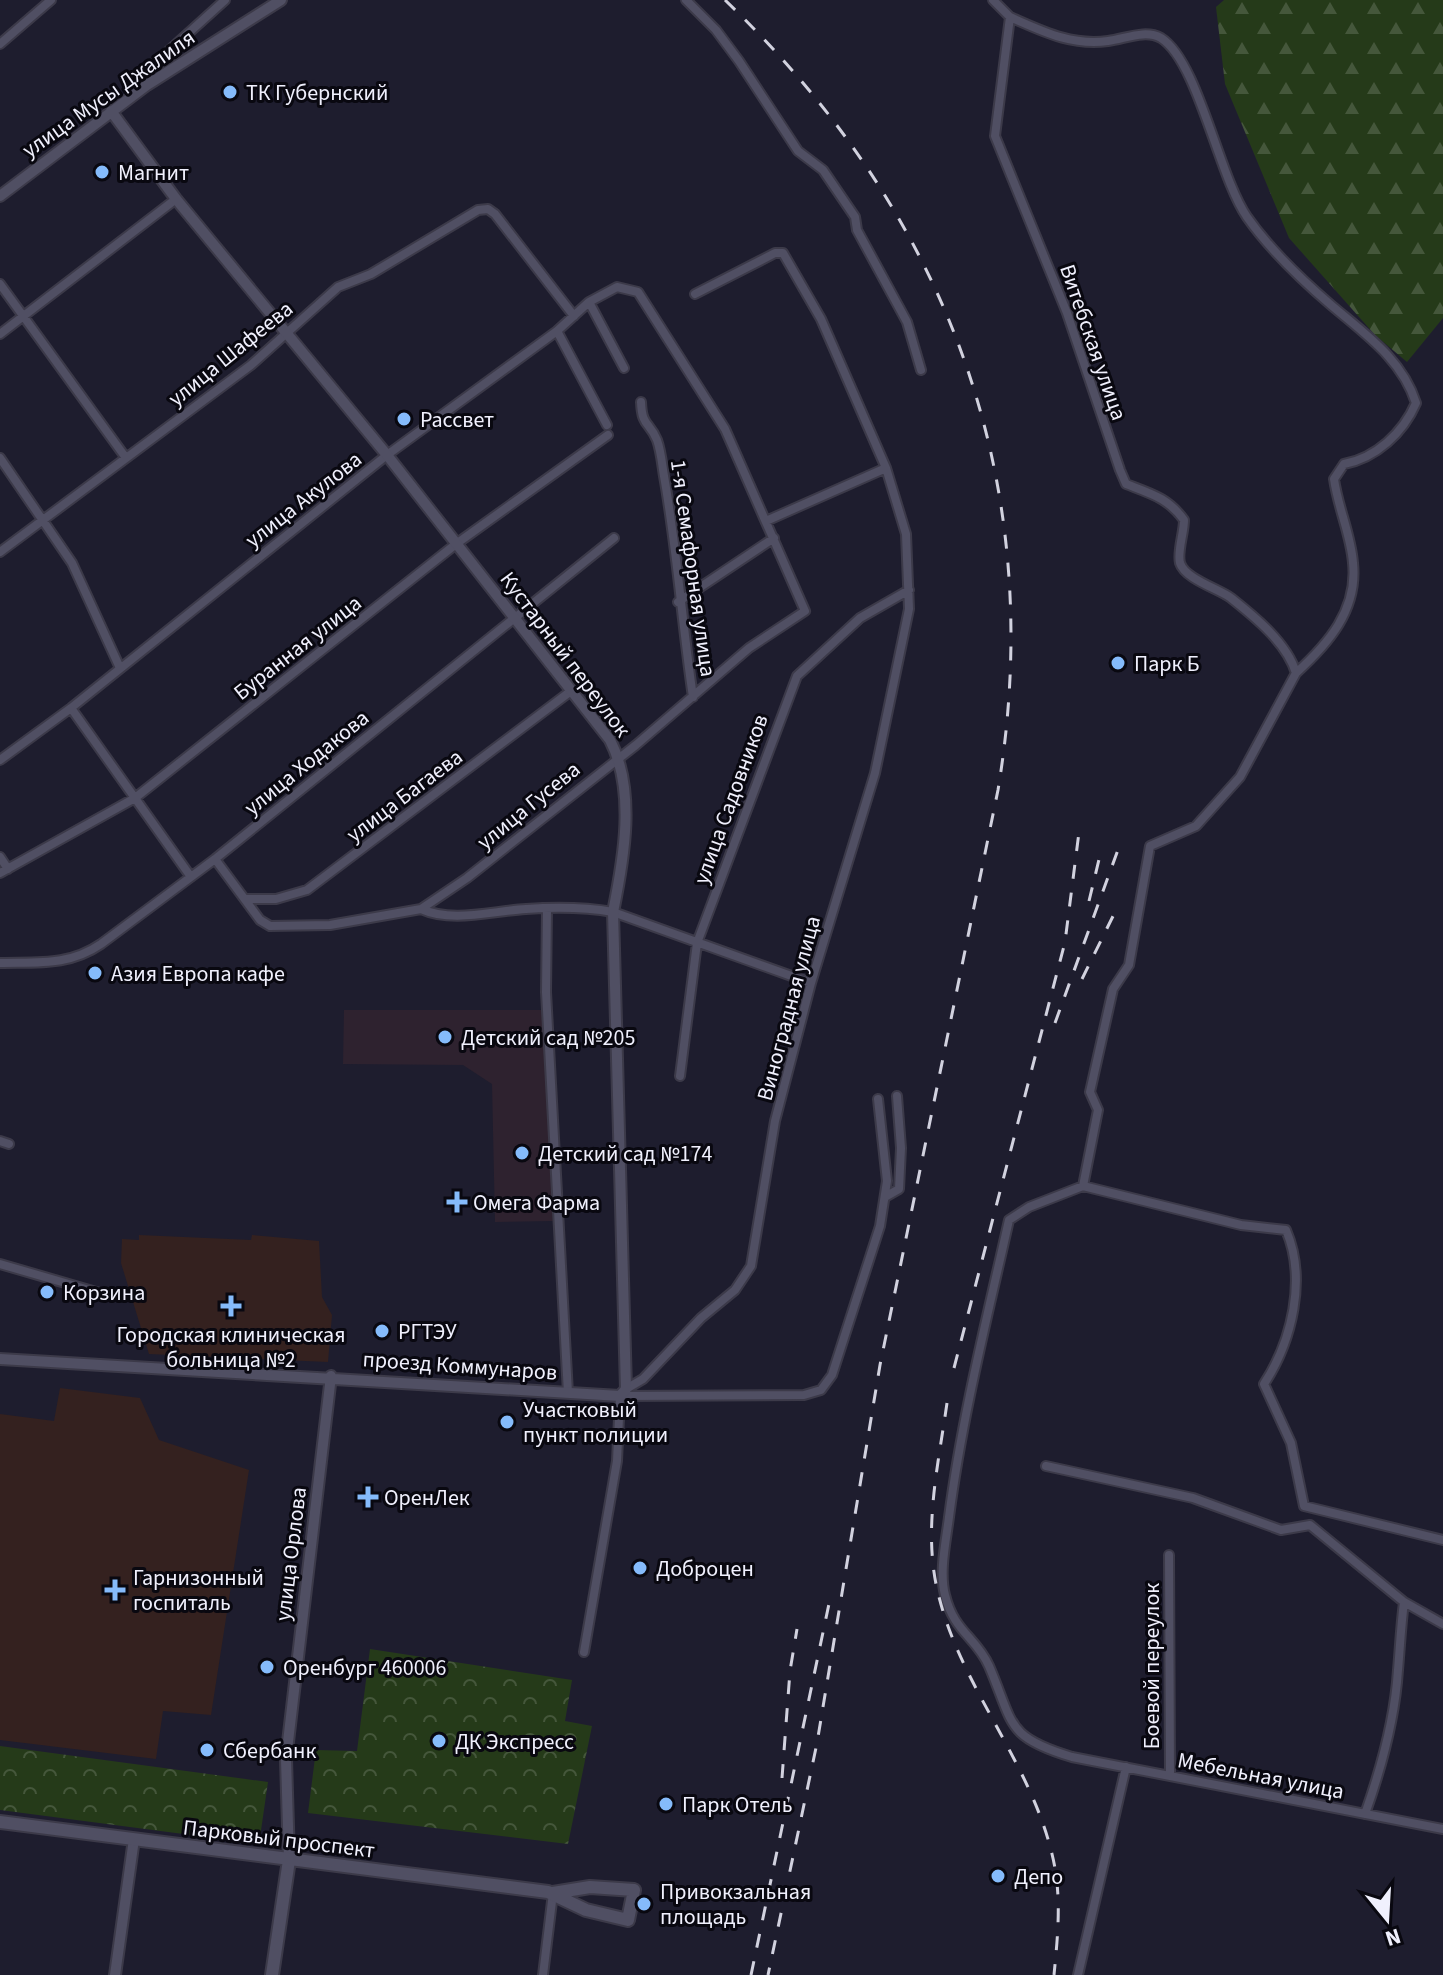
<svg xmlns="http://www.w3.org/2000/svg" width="1443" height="1975" font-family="'Source Sans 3',sans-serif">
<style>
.education{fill:#2e222f}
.medical{fill:#34211f}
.forest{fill:url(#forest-firs)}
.park{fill:url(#park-crowns)}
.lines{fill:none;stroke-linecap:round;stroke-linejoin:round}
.minor-casing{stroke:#3c3a49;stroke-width:12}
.tertiary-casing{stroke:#3c3a49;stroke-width:14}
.secondary-casing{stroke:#3c3a49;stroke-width:16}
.minor{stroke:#504f63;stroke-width:8}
.tertiary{stroke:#504f63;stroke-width:10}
.secondary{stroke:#504f63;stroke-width:12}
.rail{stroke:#d2d2df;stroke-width:3;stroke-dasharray:14 14;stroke-linecap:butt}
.poi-dot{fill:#85bbfb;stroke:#090810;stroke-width:3}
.labels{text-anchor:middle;stroke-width:6;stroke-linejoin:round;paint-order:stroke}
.poi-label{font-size:22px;fill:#f0f0fd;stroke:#090810;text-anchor:start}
.street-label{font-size:22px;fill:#f0f0fd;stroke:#090810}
</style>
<defs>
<pattern id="forest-firs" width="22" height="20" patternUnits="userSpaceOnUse" patternTransform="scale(2)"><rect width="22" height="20" fill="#253a19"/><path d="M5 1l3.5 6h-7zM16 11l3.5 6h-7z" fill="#45573b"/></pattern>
<pattern id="park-crowns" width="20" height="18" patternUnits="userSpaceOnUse" patternTransform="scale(2)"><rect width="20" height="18" fill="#253a19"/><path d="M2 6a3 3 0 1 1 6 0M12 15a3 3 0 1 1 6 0" fill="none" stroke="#45573b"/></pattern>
</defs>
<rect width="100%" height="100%" fill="#1e1d2e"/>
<path class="education" d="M 344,1010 L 544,1010 L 553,1221 L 495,1222 L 492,1084 L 463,1065 L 343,1064 Z"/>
<path class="medical" d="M 139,1235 L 251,1240 L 252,1235 L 319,1241 L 322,1297 L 332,1315 L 328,1362 L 149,1354 L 121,1263 L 122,1239 L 139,1240 Z
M 60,1388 L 140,1398 L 159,1440 L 249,1470 L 211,1715 L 163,1711 L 156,1759 L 0,1740 L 0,1414 L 54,1421 Z"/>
<path class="forest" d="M 1224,0 L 1443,0 L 1443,318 L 1407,362 L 1375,335 L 1289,238 L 1225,84 L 1216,7 Z"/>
<path class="park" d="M 370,1649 L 572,1680 L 565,1721 L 592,1726 L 568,1844 L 308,1813 L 316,1750 L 357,1751 Z
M 0,1746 L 268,1782 L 259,1844 L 0,1810 Z"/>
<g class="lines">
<g class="minor-casing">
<path id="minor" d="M 686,0 L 716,30 L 739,61 L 798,151 L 823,170 L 855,217 L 857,230 L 907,322 L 921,370
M 993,0 L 1010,17 L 995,136 L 1067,313 L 1120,470 L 1126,484 C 1152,494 1168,498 1184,520 C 1184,533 1177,552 1180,563 C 1185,579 1219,589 1231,598 C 1255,617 1287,643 1296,673 L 1240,777 L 1196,826 L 1150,846 L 1129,965 L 1113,989 L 1090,1092 L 1098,1110 L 1083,1186
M 1010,17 C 1042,31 1071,46 1108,41 C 1125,39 1145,29 1161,38 C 1198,61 1219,177 1247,217 C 1268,247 1303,281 1331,305 C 1365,334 1402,359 1416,403 C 1403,433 1376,458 1344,464 L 1334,479 C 1338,508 1351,535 1353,563 C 1358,610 1328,644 1296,673
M 0,44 L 51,0
M 147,85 L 152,66 L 225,0
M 0,284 L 126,458
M 589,302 L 624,368
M 557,331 L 607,425
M 0,334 L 176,199
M 641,402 C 642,427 649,421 657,440 C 661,451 662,464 664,476 C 677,549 682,623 693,697
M 0,458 L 72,563 L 120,668
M 766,521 L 886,468
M 0,552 L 251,365 L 338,287 L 371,274 L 478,210 L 488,209 L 495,214 L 574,316
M 678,602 L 774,538
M 71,708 L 191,877
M 0,760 L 71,708 L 387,455 L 557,331 L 589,302 L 617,287 L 638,292 L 725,429 L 805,611 L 749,648 L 636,745 L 467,878 L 421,909 L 330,925 L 270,926 L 260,920 L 215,859
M 0,857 L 8,869
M 0,873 L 135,798 L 456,544 L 608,435
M 246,899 L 276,899 L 307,890 L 571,691
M 547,908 L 546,992 L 568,1393
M 421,909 C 452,923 492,911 526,909 C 556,907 584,907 613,912 L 811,983
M 0,963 C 38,962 69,966 101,944 L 215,859 L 614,538
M 680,1076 L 697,943 L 797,676 L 860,618 L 909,590
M 0,1141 L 9,1144
M 885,1197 L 899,1189 L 901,1148 L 897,1096
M 0,1264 L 103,1294
M 626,1389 L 643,1379 L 701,1318 L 735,1290 L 751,1266 L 775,1121 L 811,983 L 875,773 L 909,609 L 906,534 L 886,468 L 821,319 L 783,253 L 775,253 L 695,294
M 1046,1466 L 1193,1498 L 1281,1530 L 1310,1525 L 1404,1602 L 1443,1624
M 1443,1540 L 1304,1506 L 1291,1443 L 1264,1384 C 1292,1341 1307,1279 1286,1230 L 1241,1225 L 1083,1186 L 1029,1207 L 1009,1220 C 987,1318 962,1417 949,1517 C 946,1541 939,1572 945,1595 C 954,1632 976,1637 989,1666 C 1014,1724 1005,1737 1072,1757 L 1443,1829
M 1169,1555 L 1170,1776
M 584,1652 L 617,1461 L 620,1396 L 804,1395 L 821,1390 L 832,1375 L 880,1226 L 887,1181 L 878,1099
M 1365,1814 C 1381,1769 1395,1717 1398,1670 C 1400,1647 1401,1625 1404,1602
M 543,1975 L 553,1893
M 1078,1975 L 1126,1767"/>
</g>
<g class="tertiary-casing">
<path id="tertiary" d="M 0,196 L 147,85 L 281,0
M 0,1359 L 620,1396 L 626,1389 L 613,912 C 624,858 636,790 610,740 L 387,455 L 176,199 L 111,111
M 289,1860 L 286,1759 L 331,1376
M 115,1975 L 134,1839"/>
</g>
<g class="secondary-casing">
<path id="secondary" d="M 0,1822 L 548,1892 L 586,1910 L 628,1920 L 634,1890 L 590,1887 L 553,1893
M 272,1975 L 289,1860"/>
</g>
<use href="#minor" class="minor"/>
<use href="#tertiary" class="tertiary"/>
<use href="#secondary" class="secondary"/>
<path class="rail" d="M 725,0 C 948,214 1049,483 998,790 L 880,1365 L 817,1743 L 768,1975
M 1089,901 L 1102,847
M 1082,979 L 1119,904
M 1055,1023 L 1119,847
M 954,1368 L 1065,942 L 1079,832
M 947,1403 C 938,1467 922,1533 939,1597 C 962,1688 1030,1762 1052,1854 C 1062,1894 1058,1934 1054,1975
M 782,1778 L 790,1671 L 797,1629
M 751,1975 L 830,1599"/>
</g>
<g class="poi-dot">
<circle cx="230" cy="92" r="8"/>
<circle cx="102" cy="172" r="8"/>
<circle cx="404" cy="419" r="8"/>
<circle cx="1118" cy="663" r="8"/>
<circle cx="95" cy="973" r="8"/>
<circle cx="445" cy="1037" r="8"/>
<circle cx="522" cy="1153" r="8"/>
<path d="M453 1190h8v8h8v8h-8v8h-8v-8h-8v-8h8z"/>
<circle cx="47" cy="1292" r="8"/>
<path d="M227 1294h8v8h8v8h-8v8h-8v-8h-8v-8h8z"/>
<circle cx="382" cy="1331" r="8"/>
<circle cx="507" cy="1422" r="8"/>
<path d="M364 1485h8v8h8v8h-8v8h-8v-8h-8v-8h8z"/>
<circle cx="640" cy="1568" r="8"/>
<path d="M111 1578h8v8h8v8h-8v8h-8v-8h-8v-8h8z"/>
<circle cx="267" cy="1667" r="8"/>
<circle cx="439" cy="1741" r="8"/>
<circle cx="207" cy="1750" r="8"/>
<circle cx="666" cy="1804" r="8"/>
<circle cx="998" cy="1876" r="8"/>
<circle cx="644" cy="1904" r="8"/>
</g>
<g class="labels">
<g class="poi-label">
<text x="246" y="100">ТК Губернский</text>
<text x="118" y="180">Магнит</text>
<text x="420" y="427">Рассвет</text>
<text x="1134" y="671">Парк Б</text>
<text x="111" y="981">Азия Европа кафе</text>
<text x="461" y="1045">Детский сад №205</text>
<text x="538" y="1161">Детский сад №174</text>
<text x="473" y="1210">Омега Фарма</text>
<text x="63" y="1300">Корзина</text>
<text x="398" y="1339">РГТЭУ</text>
<text x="231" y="1342" text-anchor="middle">Городская клиническая<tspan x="231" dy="25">больница №2</tspan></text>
<text x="523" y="1417">Участковый<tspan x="523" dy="25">пункт полиции</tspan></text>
<text x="384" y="1505">ОренЛек</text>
<text x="656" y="1576">Доброцен</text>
<text x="133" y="1585">Гарнизонный<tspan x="133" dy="25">госпиталь</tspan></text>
<text x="283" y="1675">Оренбург 460006</text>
<text x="455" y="1749">ДК Экспресс</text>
<text x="223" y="1758">Сбербанк</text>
<text x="682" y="1812">Парк Отель</text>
<text x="1014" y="1884">Депо</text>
<text x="660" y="1899">Привокзальная<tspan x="660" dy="25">площадь</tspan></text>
</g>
<g class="street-label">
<text transform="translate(108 93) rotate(-35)" y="8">улица Мусы Джалиля</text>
<text transform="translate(1094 342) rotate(71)" y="8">Витебская улица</text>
<text transform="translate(230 353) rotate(-39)" y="8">улица Шафеева</text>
<text transform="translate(303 499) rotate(-38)" y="8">улица Акулова</text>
<text transform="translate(694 568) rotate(82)" y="8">1-я Семафорная улица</text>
<text transform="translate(297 647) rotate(-38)" y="8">Буранная улица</text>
<text transform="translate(566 654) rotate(53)" y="8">Кустарный переулок</text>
<text transform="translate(306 762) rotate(-39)" y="8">улица Ходакова</text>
<text transform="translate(404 795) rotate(-37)" y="8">улица Багаева</text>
<text transform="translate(730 799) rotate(-70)" y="8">улица Садовников</text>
<text transform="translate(528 805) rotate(-39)" y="8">улица Гусева</text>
<text transform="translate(788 1008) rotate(-75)" y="8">Виноградная улица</text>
<text transform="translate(460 1365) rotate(4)" y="8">проезд Коммунаров</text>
<text transform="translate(290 1554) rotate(-83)" y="8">улица Орлова</text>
<text transform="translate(1151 1666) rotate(-90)" y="8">Боевой переулок</text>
<text transform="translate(1261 1775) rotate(11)" y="8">Мебельная улица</text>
<text transform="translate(279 1838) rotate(7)" y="8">Парковый проспект</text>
</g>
</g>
<g transform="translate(1387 1919) rotate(162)" stroke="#090810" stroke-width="6" paint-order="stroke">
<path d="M0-6L14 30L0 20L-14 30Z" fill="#f0f0fd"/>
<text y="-12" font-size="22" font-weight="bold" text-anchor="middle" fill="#f0f0fd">N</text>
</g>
</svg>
